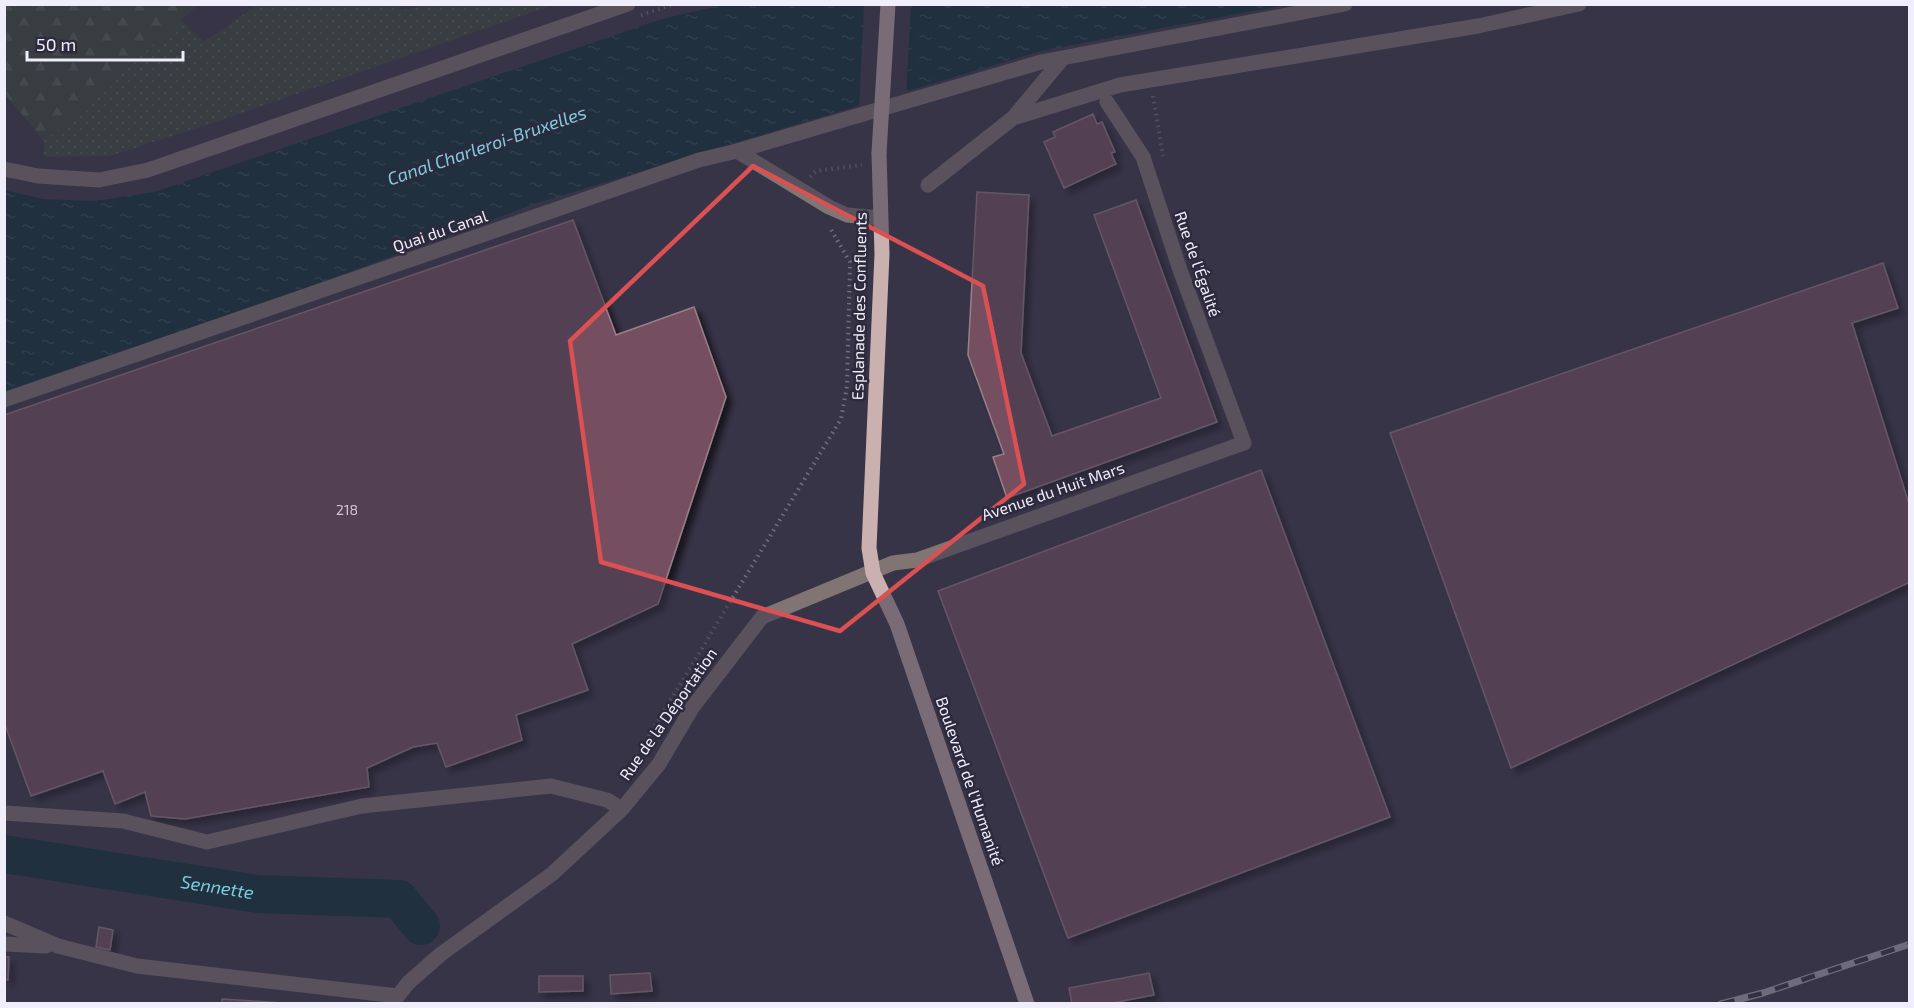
<svg xmlns="http://www.w3.org/2000/svg" width="1914" height="1008" font-family="'Exo 2',sans-serif">
<style>
.grass{fill:url(#grass-dots)}
.forest{fill:url(#forest-firs)}
.water{fill:url(#water-ripples)}
.pier{fill:#383448}
.lines{fill:none;stroke-linecap:round;stroke-linejoin:round}
.river{stroke:#032b32;stroke-width:38}
.building{fill:#744f60;stroke:#987f89;stroke-width:1.5;filter:url(#shadow)}
.path{stroke:#716e80;stroke-width:4;stroke-dasharray:1.5 4.5;stroke-linecap:butt}
.minor{stroke:#817573;stroke-width:15}
.major{stroke:#cab0ae;stroke-width:15}
.rail-casing{stroke:#afadbc;stroke-width:7}
.rail{stroke:#2e2a3d;stroke-width:4.5;stroke-dasharray:14;stroke-linecap:butt}
.major-bridge{stroke:#cab0ae;stroke-width:15}
.marked{fill:none;stroke:#db5052;stroke-width:4.5;stroke-linejoin:round}
.labels{text-anchor:middle;stroke-width:5;stroke-linejoin:round;paint-order:stroke}
.number-label{font-size:14px;fill:#d1c6d4}
.street-label{font-size:16px;fill:#f0eefb;stroke:#2e2a3d}
.water-label{font-size:18px;font-style:italic;fill:#79cedf;stroke:#2e2a3d}
</style>
<defs>
<pattern id="grass-dots" width="8" height="8" patternUnits="userSpaceOnUse" patternTransform="scale(1.5)"><rect width="8" height="8" fill="#354838"/><path d="M2 2h.1M6 6h.1" fill="none" stroke="#536356" stroke-width="1.8" stroke-linecap="round"/></pattern>
<pattern id="forest-firs" width="22" height="20" patternUnits="userSpaceOnUse" patternTransform="scale(1.5)"><rect width="22" height="20" fill="#354838"/><path d="M5 1l3.5 6h-7zM16 11l3.5 6h-7z" fill="#536356"/></pattern>
<pattern id="water-ripples" width="26" height="14" patternUnits="userSpaceOnUse" patternTransform="scale(1.5)"><rect width="26" height="14" fill="#032b32"/><path d="M2 4q2-2 4 0t4 0M15 11q2-2 4 0t4 0" fill="none" stroke="#284a51"/></pattern>
<filter id="shadow"><feDropShadow dx="5.5" dy="5.5" stdDeviation="3" flood-color="#0009"/></filter>
</defs>
<rect width="100%" height="100%" fill="#383448"/>
<path class="grass" d="M 399,4 L 402,10 L 434,4 L 553,5 L 204,126 L 109,156 L 44,157 L 44,141 L 181,20 L 204,42 L 257,5 Z"/>
<path class="forest" d="M 4,5 L 5,4 L 198,5 L 44,141 L 5,94 Z"/>
<path class="water" d="M 723,5 L 1285,5 L 1041,51 L 748,139 L 537,203 L 284,296 L 5,391 L 4,190 L 43,199 L 95,201 L 154,192 L 662,19 Z"/>
<path class="pier" d="M 864,5 L 911,5 L 906,95 L 859,109 Z"/>
<g class="lines">
<path class="river" id="s1" d="M 4,854 L 258,894 L 399,899 L 421,926"/>
</g>
<path class="building" d="M 1093,114 L 1097,124 L 1102,122 L 1115,152 L 1111,153 L 1116,164 L 1064,188 L 1044,142 L 1055,137 L 1053,132 Z
M 977,192 L 1029,195 L 1021,353 L 1052,436 L 1161,398 L 1094,215 L 1136,200 L 1217,422 L 1007,498 L 993,457 L 1004,454 L 968,355 Z
M 573,220 L 616,335 L 694,307 L 726,397 L 658,604 L 572,644 L 588,690 L 516,715 L 522,740 L 446,767 L 437,743 L 413,747 L 367,768 L 369,787 L 185,819 L 151,816 L 145,792 L 115,804 L 103,771 L 31,796 L 4,722 L 4,415 Z
M 1883,263 L 1898,308 L 1852,323 L 1910,507 L 1910,582 L 1511,768 L 1390,433 Z
M 1261,470 L 1390,817 L 1068,938 L 938,591 Z
M 99,927 L 113,930 L 110,950 L 96,947 Z
M 4,957 L 9,957 L 8,980 L 4,980 Z
M 650,973 L 652,991 L 611,994 L 610,975 Z
M 1149,973 L 1154,995 L 1107,1004 L 1072,1004 L 1069,988 Z
M 539,976 L 583,976 L 583,991 L 539,992 Z
M 222,999 L 299,1004 L 222,1004 Z"/>
<g class="lines">
<path class="path" d="M 641,15 L 675,4
M 1153,96 L 1163,156
M 810,177 L 816,171 L 862,165
M 627,772 L 841,419 L 847,386 L 850,262 L 830,228"/>
<path class="minor" d="M 1013,118 L 1120,85 L 1478,26 L 1579,4
M 737,151 L 829,207 L 847,215 L 880,218
M 4,169 L 38,176 L 99,180 L 148,170 L 628,4
M 928,185 L 1013,118 L 1063,58
M 4,400 L 699,160 L 737,151 L 1041,62 L 1345,4
M 4,813 L 123,821 L 207,842 L 362,806 L 551,786 L 607,800 L 622,809
M 4,923 L 58,946 L 137,966 L 398,996 L 408,983 L 441,954 L 552,874 L 622,809 L 659,764 L 692,708 L 762,617 L 893,563 L 917,560 L 1244,443 L 1180,270 L 1143,157 L 1107,102
M 4,944 L 46,946"/>
<path class="major" d="M 879,153 L 882,254 L 869,548 L 873,573 L 897,624 L 1027,1004"/>
<g class="rail-casing">
<path id="rail" d="M 1721,1004 L 1763,993 L 1910,944"/>
</g>
<use href="#rail" class="rail"/>
<path class="major-bridge" d="M 879,153 L 888,4"/>
</g>
<path d="M0 0H1914V1008H0ZM 753,166 L 983,286 L 1024,484 L 840,631 L 601,562 L 570,341 Z" fill="#383448" fill-opacity=".55" fill-rule="evenodd"/>
<path class="marked" d="M 753,166 L 983,286 L 1024,484 L 840,631 L 601,562 L 570,341 Z"/>
<g class="labels">
<g class="number-label">
<text x="347" y="515">218</text>
</g>
<g class="street-label">
<text transform="translate(440 231) rotate(-19)" y="6">Quai du Canal</text>
<text transform="translate(1198 264) rotate(71)" y="6">Rue de l'Égalité</text>
<text transform="translate(859 306) rotate(-89)" y="6">Esplanade des Confluents</text>
<text transform="translate(1053 491) rotate(-19)" y="6">Avenue du Huit Mars</text>
<text transform="translate(668 714) rotate(-55)" y="6">Rue de la Déportation</text>
<text transform="translate(970 781) rotate(71)" y="6">Boulevard de l'Humanité</text>
</g>
<g class="water-label">
<text transform="translate(487 146) rotate(-19)" y="6">Canal Charleroi-Bruxelles</text>
<text dy="6" stroke="none"><textPath href="#s1" startOffset="216">Sennette</textPath></text>
</g>
</g>
<rect width="1914" height="1008" fill="none" stroke="#f0eefb" stroke-width="12"/>
<path d="M27 51v9h156v-9" fill="none" stroke="#f0eefb" stroke-width="3"/>
<text x="36" y="51" font-size="18" fill="#f0eefb" stroke="#2e2a3d" stroke-width="4.5" paint-order="stroke">50 m</text>
</svg>
